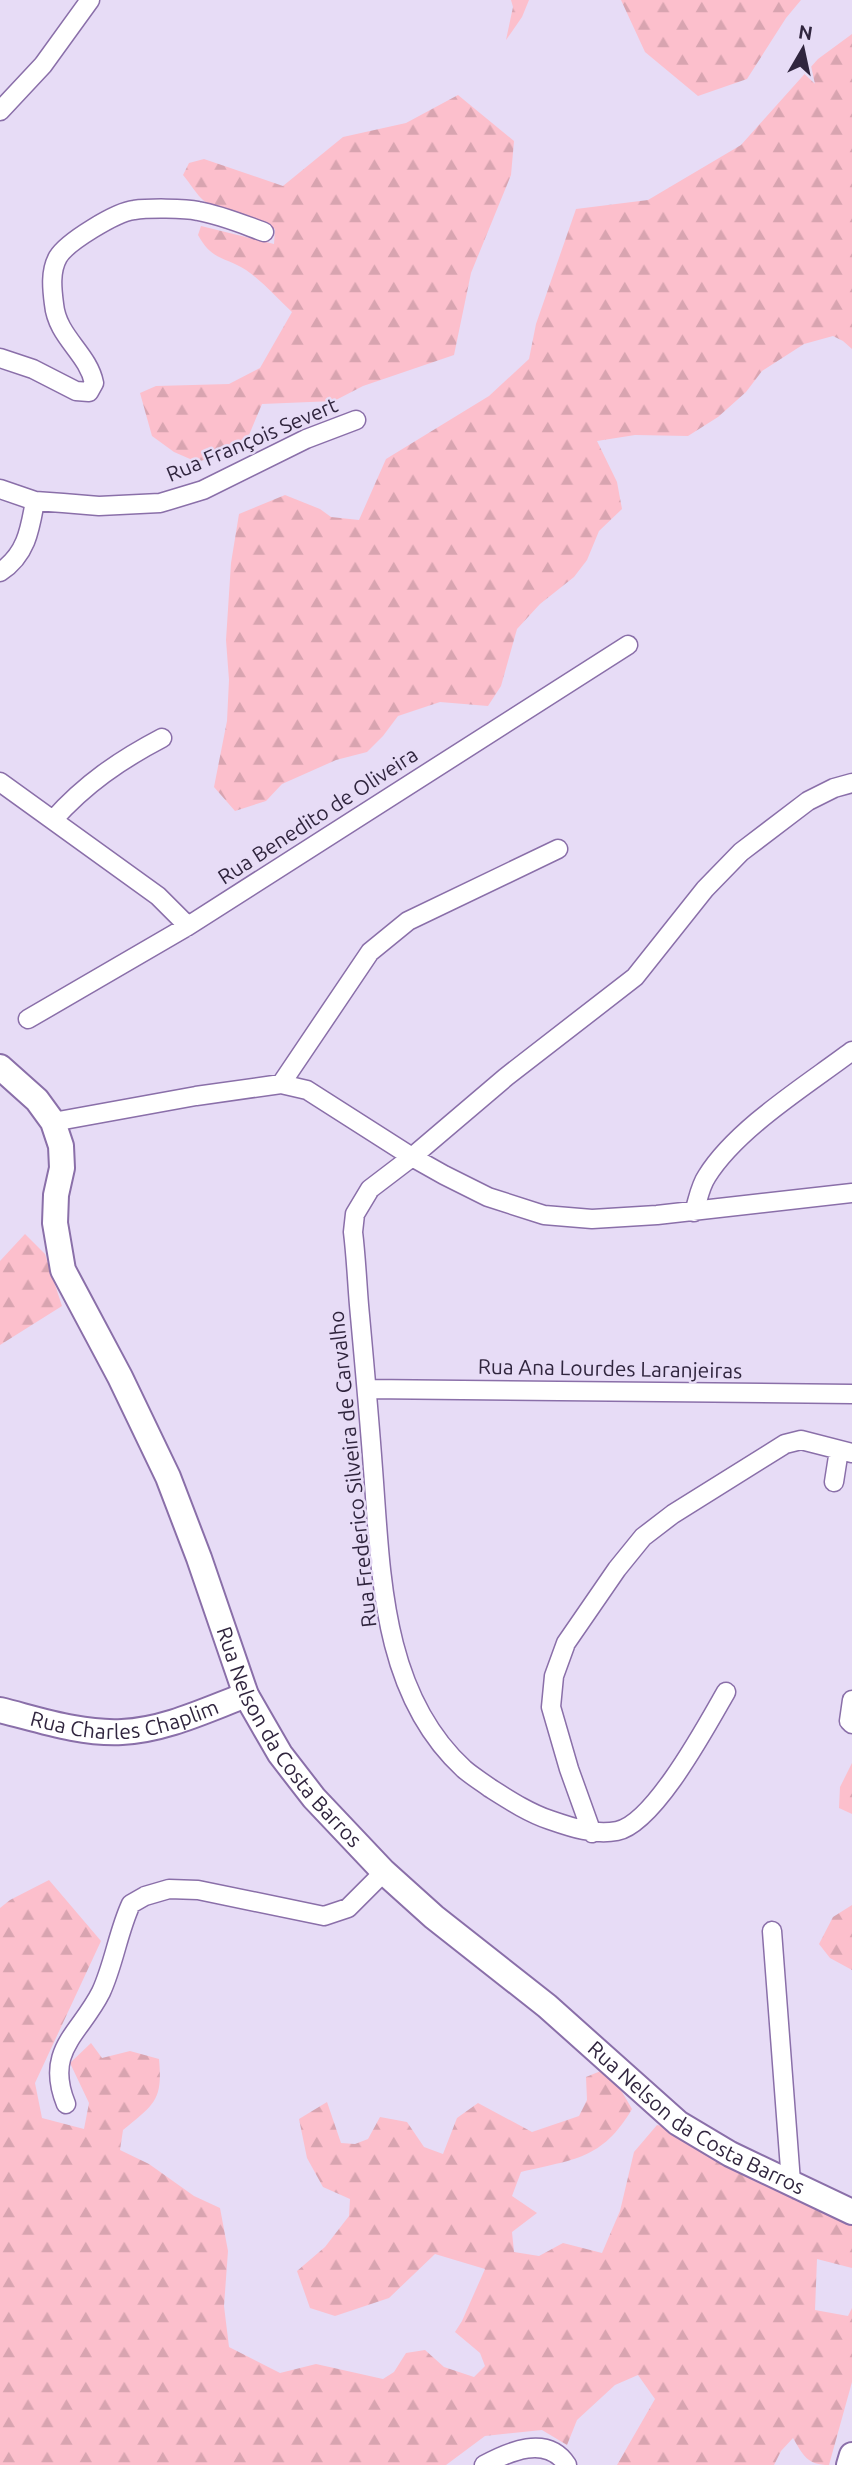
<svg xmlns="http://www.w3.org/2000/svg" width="852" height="2465" font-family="Ubuntu,sans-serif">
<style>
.forest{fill:url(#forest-firs)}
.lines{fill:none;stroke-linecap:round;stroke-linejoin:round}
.street-casing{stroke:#8a6fa9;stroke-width:21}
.secondary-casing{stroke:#8a6fa9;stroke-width:28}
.street{stroke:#fff;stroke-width:18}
.secondary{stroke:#fff;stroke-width:24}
.labels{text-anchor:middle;stroke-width:5;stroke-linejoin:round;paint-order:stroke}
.street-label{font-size:21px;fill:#30253e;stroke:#e7dcf6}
</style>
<defs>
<pattern id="forest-firs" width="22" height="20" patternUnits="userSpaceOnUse" patternTransform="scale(1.75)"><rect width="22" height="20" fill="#fcbfcc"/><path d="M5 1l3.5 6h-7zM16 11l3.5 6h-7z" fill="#d8a4b0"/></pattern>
</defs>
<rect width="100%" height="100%" fill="#e7dcf6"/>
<path class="forest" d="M 511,0 L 529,0 L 522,17 L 506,40 L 513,7 Z
M 621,0 L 801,0 L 786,18 L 747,79 L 698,96 L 645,52 Z
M 852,34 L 852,349 L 843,341 L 833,336 L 804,344 L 762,371 L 746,392 L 718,417 L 688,436 L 635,435 L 597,441 L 617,482 L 622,509 L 599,531 L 587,560 L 574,577 L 540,604 L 517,629 L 501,686 L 488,706 L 440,702 L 398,716 L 383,736 L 367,752 L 336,760 L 282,784 L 266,801 L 235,811 L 214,787 L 227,721 L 229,680 L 226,640 L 231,563 L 239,514 L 285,495 L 320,509 L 331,517 L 359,520 L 386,459 L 489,396 L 529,359 L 536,324 L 576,209 L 648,200 L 741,145 L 818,59 Z
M 458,95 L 514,141 L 511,175 L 471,273 L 454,355 L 363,386 L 334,401 L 262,404 L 249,435 L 217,456 L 197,462 L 174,452 L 152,436 L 140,393 L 156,386 L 229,384 L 260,368 L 292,312 C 277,298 263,282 246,270 C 226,257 212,261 198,235 L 201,226 L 274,244 L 275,229 C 252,221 222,216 203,200 C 198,196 189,182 183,175 L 189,163 L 204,159 L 283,186 L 343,137 L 406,123 Z
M 25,1234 L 45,1254 L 62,1306 L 0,1345 L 0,1261 Z
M 852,1763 L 852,1814 L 839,1808 L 840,1787 Z
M 49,1880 L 101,1941 L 35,2083 L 42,2118 L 84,2129 L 89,2103 L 70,2063 L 91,2043 L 102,2058 L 130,2051 L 159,2059 C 163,2101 154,2104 123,2130 L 120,2150 L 149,2164 L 194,2196 L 220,2208 L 228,2251 L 224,2306 L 229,2347 L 280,2373 L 316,2364 L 383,2379 L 394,2372 L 406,2353 L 425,2350 L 444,2367 L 474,2377 L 485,2366 L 480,2353 L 455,2332 L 462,2321 L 485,2269 L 435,2254 L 389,2298 L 335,2316 L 310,2308 L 297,2271 L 325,2247 L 349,2216 L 350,2199 L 323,2187 L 307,2158 L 299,2119 L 327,2102 L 341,2143 L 355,2144 L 368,2139 L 380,2117 L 407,2122 L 424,2147 L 443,2154 L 457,2118 L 478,2103 L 532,2132 L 579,2116 L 587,2100 L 586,2077 L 608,2068 L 632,2109 C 602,2160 574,2159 521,2172 L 512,2196 L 537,2213 L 512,2232 L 514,2252 L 539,2256 L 563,2243 L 602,2253 L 620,2211 L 634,2152 L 657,2125 L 687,2132 L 852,2222 L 852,2268 L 817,2259 L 815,2310 L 848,2316 L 852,2308 L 852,2382 L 829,2465 C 807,2465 803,2455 793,2438 L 781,2451 L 774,2465 L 617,2465 L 655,2399 L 638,2375 L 615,2385 L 577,2420 L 567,2445 L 542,2430 L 485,2436 L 446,2465 L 0,2465 L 0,1908 L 10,1900 Z
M 852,1905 L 852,1970 L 830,1958 L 819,1944 L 833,1917 Z"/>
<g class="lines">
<g class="street-casing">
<path id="street" d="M 0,111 L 43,65 L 90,0
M 0,358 L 33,369 L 76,391 L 89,392 L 94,383 C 88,353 57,337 54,304 C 52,289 50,271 58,257 C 67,242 116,212 134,210 C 147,208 185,208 198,211 C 221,215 242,224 264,232
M 0,489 L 35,501 L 63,503 L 99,506 L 160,503 L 203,490 L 306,439 L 356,420
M 0,572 C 26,555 30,530 35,501
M 0,782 L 158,896 L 188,926
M 53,820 C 85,784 120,760 162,738
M 28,1019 L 188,926 L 628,645
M 281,1084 L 370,952 L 408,921 L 558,849
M 53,1122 L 196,1096 L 281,1084 L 307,1090 L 412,1157 L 444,1175 L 488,1197 L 544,1215 L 592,1219 L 657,1215 L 852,1193
M 694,1212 C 698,1200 700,1186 707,1176 C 737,1128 807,1085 852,1051
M 367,1389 L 852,1394
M 834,1482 L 839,1450
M 726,1692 C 707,1725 654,1824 617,1831 C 594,1835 573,1828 550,1820 C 529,1813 509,1800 490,1788 C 482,1782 472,1776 464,1769 C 381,1693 381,1572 373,1469 C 369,1414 364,1360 359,1305 C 357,1281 356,1256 353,1232 L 355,1214 L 370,1189 L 412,1157 L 506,1077 L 635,977 L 705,889 L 741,852 L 808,801 L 834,788 L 852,783
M 852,1700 L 849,1721 L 852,1724
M 592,1833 L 569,1769 L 551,1707 L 554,1676 L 566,1643 L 617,1569 L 643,1537 L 673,1514 L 785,1444 L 801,1440 L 852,1453
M 772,1931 L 791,2182
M 66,2104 C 44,2050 80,2034 101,1992 C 114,1964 118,1932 131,1904 L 145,1896 L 169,1889 L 198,1890 L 324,1916 L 348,1908 L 384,1872
M 484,2465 C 508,2452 547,2434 567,2465"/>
</g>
<g class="secondary-casing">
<g id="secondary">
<path id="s1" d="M 0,1067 L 37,1100 L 53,1122 L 61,1146 L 62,1168 L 56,1195 L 55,1223 L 63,1270 L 120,1377 L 168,1477 L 199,1558 L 246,1695 L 280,1754 L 314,1798 L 384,1872 L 434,1917 L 547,2006 L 678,2123 L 730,2154 L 852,2212"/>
<path id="s2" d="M 0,1710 C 40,1720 81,1734 122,1732 C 165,1730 206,1710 246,1695"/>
<path d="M 849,2465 L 852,2455"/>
</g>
</g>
<use href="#street" class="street"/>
<use href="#secondary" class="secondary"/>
</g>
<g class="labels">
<g class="street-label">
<text transform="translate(252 440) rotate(-23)" y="7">Rua François Severt</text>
<text transform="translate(318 816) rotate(-33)" y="7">Rua Benedito de Oliveira</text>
<text transform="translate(610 1369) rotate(1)" y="7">Rua Ana Lourdes Laranjeiras</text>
<text transform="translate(353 1469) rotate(-96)" y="7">Rua Frederico Silveira de Carvalho</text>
<text dy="7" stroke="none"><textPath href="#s2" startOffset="128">Rua Charles Chaplim</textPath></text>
<text dy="7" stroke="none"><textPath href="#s1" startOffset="749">Rua Nelson da Costa Barros</textPath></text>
<text dy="7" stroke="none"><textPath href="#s1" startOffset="1316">Rua Nelson da Costa Barros</textPath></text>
</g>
</g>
<g transform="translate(803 49) rotate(9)" stroke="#e7dcf6" stroke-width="5" paint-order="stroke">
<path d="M0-5L12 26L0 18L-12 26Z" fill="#30253e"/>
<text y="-10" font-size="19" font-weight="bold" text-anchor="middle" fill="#30253e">N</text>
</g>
</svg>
